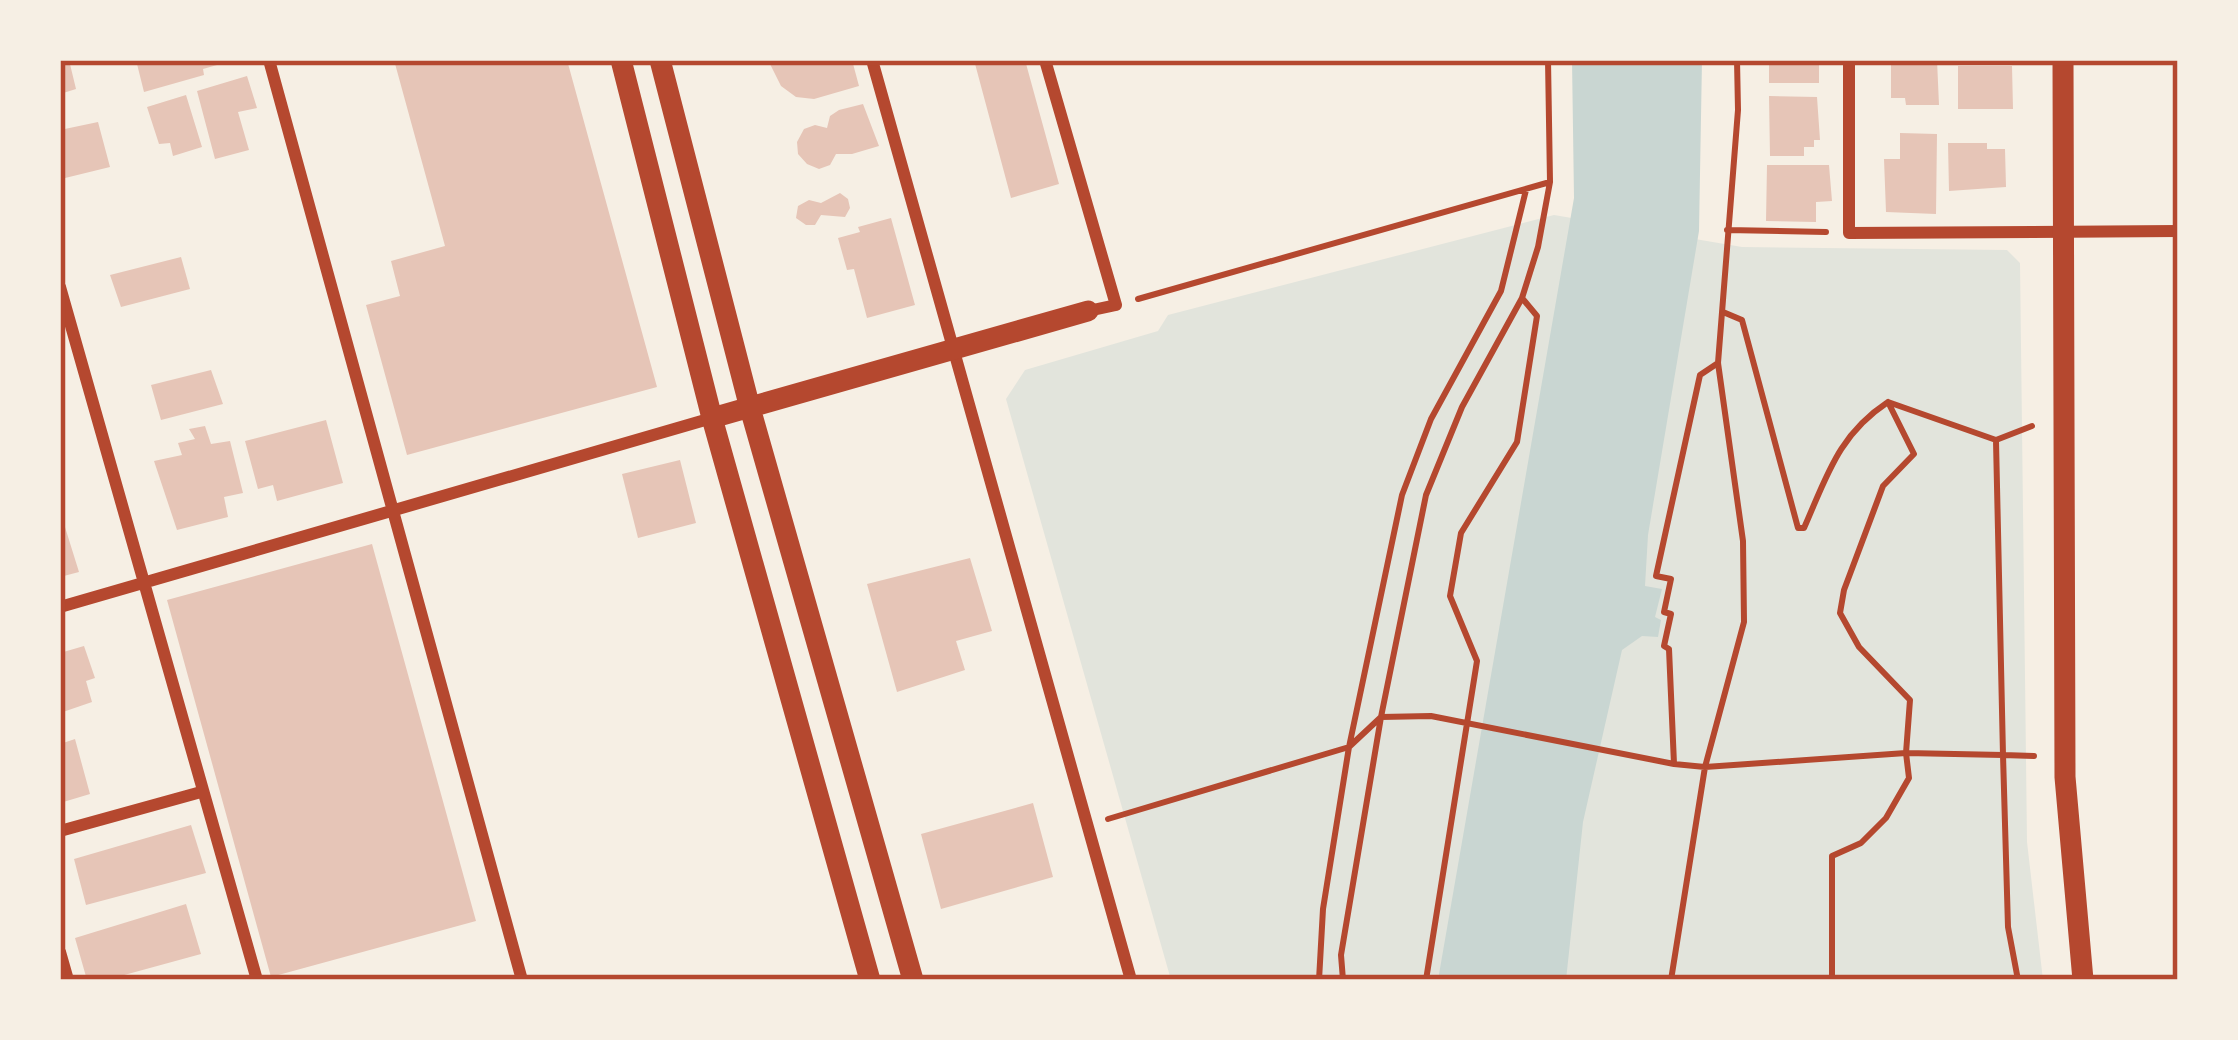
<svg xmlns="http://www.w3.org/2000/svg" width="2238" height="1040" font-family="Raleway,sans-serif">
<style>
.green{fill:#e2e4dc}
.water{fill:#c9d6d2}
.building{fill:#e6c5b7}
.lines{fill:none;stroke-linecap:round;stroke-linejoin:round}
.path{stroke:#b5482f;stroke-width:6}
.minor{stroke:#b5482f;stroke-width:12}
.tertiary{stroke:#b5482f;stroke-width:21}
.neatline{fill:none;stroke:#b5482f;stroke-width:4.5}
</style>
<rect width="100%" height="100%" fill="#f6efe4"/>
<path class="green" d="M 1554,215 L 1742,247 L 2007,250 L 2020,263 L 2027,842 L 2043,980 L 1171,980 L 1006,399 L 1025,370 L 1158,331 L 1168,315 Z"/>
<path class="water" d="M 1572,60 L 1702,60 L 1699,231 L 1648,535 L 1645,586 L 1662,589 L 1655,617 L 1661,620 L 1658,637 L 1642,636 L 1622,650 L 1583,822 L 1566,980 L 1438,980 L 1574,198 Z"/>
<path class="building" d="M 60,60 L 69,60 L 76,89 L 60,94 Z
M 136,60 L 230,60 L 231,61 L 203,69 L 204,75 L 144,92 Z
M 394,60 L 567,60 L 657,387 L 407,455 L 366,305 L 400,296 L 391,261 L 445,246 Z
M 768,60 L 852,60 L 859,86 L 814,99 L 796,97 L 781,86 Z
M 974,60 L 1025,60 L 1059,184 L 1011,198 Z
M 1769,60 L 1819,60 L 1819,83 L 1769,83 Z
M 1891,60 L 1937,60 L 1939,105 L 1906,105 L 1905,98 L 1891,98 Z
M 1958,66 L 2012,66 L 2013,109 L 1958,109 Z
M 247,76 L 257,108 L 238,112 L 249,150 L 215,159 L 197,91 Z
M 186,95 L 202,147 L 173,156 L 170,143 L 159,144 L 147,107 Z
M 1769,96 L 1817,97 L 1820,140 L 1814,140 L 1814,147 L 1804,147 L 1804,156 L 1770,156 Z
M 863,104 L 879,146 L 852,154 L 836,154 L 830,165 L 819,169 L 807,164 L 798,154 L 797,142 L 804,129 L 815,125 L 827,128 L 830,116 L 839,110 Z
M 98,122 L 110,167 L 61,179 L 60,130 Z
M 1900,133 L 1937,134 L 1936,214 L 1886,212 L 1884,159 L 1900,159 Z
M 1948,143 L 1987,143 L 1987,149 L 2005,149 L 2006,187 L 1949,191 Z
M 1767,165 L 1829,165 L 1832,201 L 1816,202 L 1816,222 L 1766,221 Z
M 840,193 L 848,199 L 850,208 L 845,217 L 821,215 L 815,225 L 806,225 L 796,218 L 798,206 L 809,200 L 821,203 Z
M 891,218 L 915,305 L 867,318 L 854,269 L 847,270 L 838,238 L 860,232 L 858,227 Z
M 181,257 L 190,289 L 121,307 L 110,275 Z
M 211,370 L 223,404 L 161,420 L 151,385 Z
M 326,420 L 343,483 L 277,501 L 273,485 L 258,489 L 245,441 Z
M 205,426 L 211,444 L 230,441 L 243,493 L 224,497 L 228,517 L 177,530 L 154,461 L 182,455 L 178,443 L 195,439 L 189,429 Z
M 680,460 L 696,523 L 638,538 L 622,474 Z
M 60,511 L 79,572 L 60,577 Z
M 372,544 L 476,921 L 271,977 L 167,600 Z
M 970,558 L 992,631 L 956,641 L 965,670 L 897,692 L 867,584 Z
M 84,646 L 95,678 L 86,681 L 92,702 L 60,713 L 60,653 Z
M 75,739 L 90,794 L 60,803 L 60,744 Z
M 1033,803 L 1053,877 L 941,909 L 921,834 Z
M 191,825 L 206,873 L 86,905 L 74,859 Z
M 186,904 L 201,954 L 106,980 L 87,980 L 75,938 Z"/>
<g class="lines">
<path class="path" d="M 1526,190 L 1501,291 L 1431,419 L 1402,495 L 1349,747 L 1381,717 L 1431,716 L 1674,764 L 1669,649 L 1664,646 L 1671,614 L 1664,612 L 1671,579 L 1656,576 L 1700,375 L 1718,363
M 1727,230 L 1826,232
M 1138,299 L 1550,182
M 1723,312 L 1742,320 L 1798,528 L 1804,528 C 1827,476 1838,435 1888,402
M 1674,764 L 1705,767 L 1906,753 L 2003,755 L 1996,441
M 1108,819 L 1349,747 L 1323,909 L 1319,980
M 1343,980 L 1341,955 L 1381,717 L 1426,495 L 1462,407 L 1522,298 L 1538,247 L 1550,182 L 1548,60
M 1426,980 L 1477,661 L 1450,596 L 1461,533 L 1517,442 L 1537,316 L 1522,298
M 1671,980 L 1705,767 L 1744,622 L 1743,541 L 1718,363 L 1738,110 L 1737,60
M 1832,980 L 1832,856 L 1861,843 L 1886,818 L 1909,778 L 1906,753 L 1910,700 L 1859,647 L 1840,613 L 1844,590 L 1883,486 L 1914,454 L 1888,402 L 1996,440 L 2032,426
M 2018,980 L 2008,927 L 2003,755 L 2034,756"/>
<path class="minor" d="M 269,60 L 522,980
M 872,60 L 1131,980
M 1045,60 L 1116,305 L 1088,311
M 1849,60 L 1849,233 L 2178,231
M 60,287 L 257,980
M 60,607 L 712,418
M 60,831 L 201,792
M 60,952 L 68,980"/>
<path class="tertiary" d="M 621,60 L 712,418 L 870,980
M 660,60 L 750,408 L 913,980
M 2063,60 L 2065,777 L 2083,980
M 712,418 L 1088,311"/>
</g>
<rect width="2238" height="1040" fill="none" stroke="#f6efe4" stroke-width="126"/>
<rect x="63" y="63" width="2112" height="914" class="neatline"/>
</svg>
